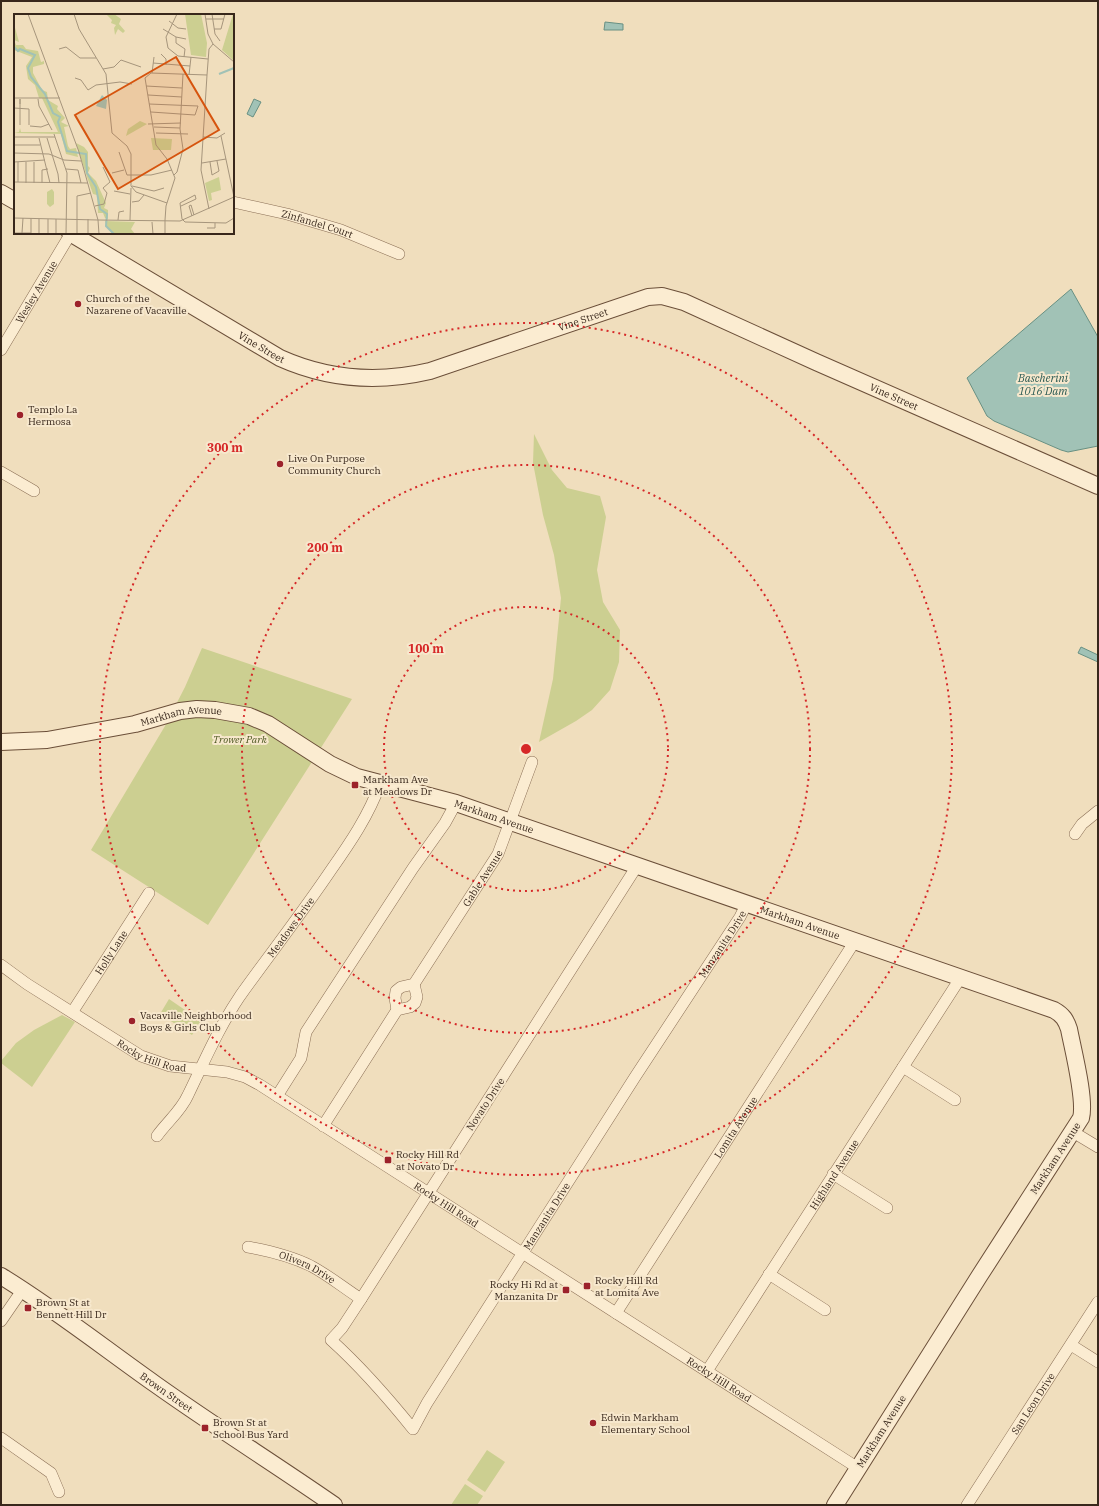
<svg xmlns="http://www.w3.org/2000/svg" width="1099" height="1506" font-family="'IBM Plex Serif',serif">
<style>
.green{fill:#cccf91}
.water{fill:#a1c2b6;stroke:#689083}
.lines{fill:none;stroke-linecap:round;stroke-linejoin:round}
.street-casing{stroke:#8a6e55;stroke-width:12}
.secondary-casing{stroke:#6b4f39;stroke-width:18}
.street{stroke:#fbecd1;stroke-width:11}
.secondary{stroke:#fbecd1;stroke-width:16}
.ring{fill:none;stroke:#d62828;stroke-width:2;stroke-dasharray:2 4}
.poi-dot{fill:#9c222b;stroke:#f7e8cd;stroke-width:1.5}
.labels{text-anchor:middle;stroke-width:4;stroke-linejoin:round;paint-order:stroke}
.street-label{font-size:10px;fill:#38271b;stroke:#f7e8cd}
.poi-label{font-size:10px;fill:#38271b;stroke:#f7e8cd;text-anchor:start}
.park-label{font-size:10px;font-style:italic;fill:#4c5620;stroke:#f7e8cd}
.water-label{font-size:11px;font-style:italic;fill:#295952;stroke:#f7e8cd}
.inset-river{fill:none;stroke:#a1c2b6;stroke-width:2}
.inset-road{fill:none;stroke:#a6957c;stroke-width:1}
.view{fill:#d6540e;fill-opacity:0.15;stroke:#d6540e;stroke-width:2}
.inset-edge{fill:none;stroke:#38271b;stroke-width:2}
.centre{fill:#d62828;stroke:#f7e8cd;stroke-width:2}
.ring-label{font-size:12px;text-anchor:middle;font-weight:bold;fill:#d62828;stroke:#f7e8cd;stroke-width:4;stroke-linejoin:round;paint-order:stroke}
</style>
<rect width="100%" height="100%" fill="#f0debd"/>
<path class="green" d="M 534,434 L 552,470 L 567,488 L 600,496 L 606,517 L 597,570 L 603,602 L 620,630 L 619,662 L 610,690 L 592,710 L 576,721 L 539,742 L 553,679 L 561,598 L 554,555 L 543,515 L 533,463 Z
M 202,648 L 352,699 L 208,925 L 91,850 L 165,726 L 185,687 Z
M 169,999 L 201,1021 L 192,1035 L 160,1014 Z
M 62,1015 L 75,1022 L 32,1087 L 1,1063 L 1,1061 L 16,1043 L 34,1030 Z
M 487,1450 L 505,1462 L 485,1492 L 467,1480 Z
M 465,1484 L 483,1496 L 477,1505 L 451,1505 Z"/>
<path class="water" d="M 605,22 L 623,24 L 623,30 L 604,30 Z
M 254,99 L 261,102 L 253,117 L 247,114 Z
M 1071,289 L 1098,337 L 1098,446 L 1068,452 L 1061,450 L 994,421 L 987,416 L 967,378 Z
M 1081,647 L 1098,655 L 1098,662 L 1078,653 Z"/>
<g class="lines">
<g class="street-casing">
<g id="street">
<path id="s1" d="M 233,202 L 287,214 L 341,230 L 399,254"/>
<path id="s2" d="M 1,350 L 71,233"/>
<path d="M 1,472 L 34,491"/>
<path d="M 1075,834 L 1082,824 L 1098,811"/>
<path id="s3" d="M 637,866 L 361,1299 L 342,1328 L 331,1340 C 361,1367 388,1398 413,1429 L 427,1403 L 635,1077 L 740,917 L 747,903"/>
<path id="s4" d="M 1,965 L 27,984 L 141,1056 L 170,1066 L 227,1072 L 245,1077 L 260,1085 L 858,1468"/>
<path id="s5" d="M 397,1010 L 395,998 L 396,991 L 401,987 L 414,984 L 498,854 L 532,762"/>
<path id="s6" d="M 73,1011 L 149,893"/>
<path d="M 903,1067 L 955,1100"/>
<path d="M 277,1096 L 301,1058 L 306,1032 L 413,868 L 445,823 L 456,803"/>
<path d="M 323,1126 L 397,1010 L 410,1007 L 415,1003 L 417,997 L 414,984"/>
<path d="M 1073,1132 L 1098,1147"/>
<path id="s7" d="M 157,1136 C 167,1122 181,1111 188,1095 C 204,1062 219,1027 240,996 C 270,954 302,913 331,870 C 350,843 369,815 380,784"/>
<path d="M 833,1174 L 887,1208"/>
<path id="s8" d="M 248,1247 C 270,1251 291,1256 311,1266 C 328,1275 344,1288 361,1299"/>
<path d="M 769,1274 L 825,1310"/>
<path id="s9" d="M 616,1313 L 855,941"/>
<path d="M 1,1321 L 23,1289"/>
<path d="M 1071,1345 L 1098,1362"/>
<path id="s10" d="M 707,1371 L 961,977"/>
<path d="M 1,1438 L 51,1473 L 59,1492"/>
<path id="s11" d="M 967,1505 L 1098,1302"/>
</g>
</g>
<g class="secondary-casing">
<g id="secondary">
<path d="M 1,193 L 15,201"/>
<path id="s12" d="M 70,233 L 280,358 C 329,380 379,383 430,371 L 648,297 L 662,296 L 684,302 L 816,362 L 1098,486"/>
<path id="s13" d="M 1,742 L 47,740 L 135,724 L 180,711 L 197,709 L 215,710 L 249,716 L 268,724 L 330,764 L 357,777 L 456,803 L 1054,1010 C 1063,1015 1066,1020 1069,1029 C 1073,1050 1086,1100 1081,1118 L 980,1275 L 835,1505"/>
<path id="s14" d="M 1,1276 C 55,1309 104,1348 155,1384 C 214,1426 275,1464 334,1505"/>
</g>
</g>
<use href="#street" class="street"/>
<use href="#secondary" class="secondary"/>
</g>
<g class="ring">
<circle cx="526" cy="749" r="142"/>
<circle cx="526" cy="749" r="284"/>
<circle cx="526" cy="749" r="426"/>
</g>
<g class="poi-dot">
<circle cx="78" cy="304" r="4"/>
<circle cx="20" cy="415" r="4"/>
<circle cx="280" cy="464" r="4"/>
<rect x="351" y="781" width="8" height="8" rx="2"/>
<circle cx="132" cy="1021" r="4"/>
<rect x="384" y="1156" width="8" height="8" rx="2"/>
<rect x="583" y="1282" width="8" height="8" rx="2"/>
<rect x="562" y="1286" width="8" height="8" rx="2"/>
<rect x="24" y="1304" width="8" height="8" rx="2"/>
<circle cx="593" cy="1423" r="4"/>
<rect x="201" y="1424" width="8" height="8" rx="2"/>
</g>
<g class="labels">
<g class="street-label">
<text dy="4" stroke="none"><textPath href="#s1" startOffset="87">Zinfandel Court</textPath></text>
<text dy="4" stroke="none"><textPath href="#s2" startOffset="68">Wesley Avenue</textPath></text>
<text dy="4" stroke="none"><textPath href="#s12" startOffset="559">Vine Street</textPath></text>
<text dy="4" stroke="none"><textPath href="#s12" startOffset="223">Vine Street</textPath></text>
<text dy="4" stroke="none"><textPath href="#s12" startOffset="895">Vine Street</textPath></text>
<text dy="4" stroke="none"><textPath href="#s13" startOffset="183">Markham Avenue</textPath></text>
<text dy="4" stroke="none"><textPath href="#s13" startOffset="519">Markham Avenue</textPath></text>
<text dy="4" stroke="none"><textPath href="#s5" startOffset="165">Gable Avenue</textPath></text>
<text dy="4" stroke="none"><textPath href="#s13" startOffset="843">Markham Avenue</textPath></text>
<text dy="4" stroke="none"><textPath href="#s7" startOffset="249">Meadows Drive</textPath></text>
<text dy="4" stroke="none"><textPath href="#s3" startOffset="1261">Manzanita Drive</textPath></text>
<text dy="4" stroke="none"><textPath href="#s6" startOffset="70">Holly Lane</textPath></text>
<text dy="4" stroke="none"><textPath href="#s4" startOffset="177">Rocky Hill Road</textPath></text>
<text transform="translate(485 1104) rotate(-57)" y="4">Novato Drive</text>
<text dy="4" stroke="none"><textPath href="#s9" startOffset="221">Lomita Avenue</textPath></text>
<text transform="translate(1055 1158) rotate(-57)" y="4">Markham Avenue</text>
<text dy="4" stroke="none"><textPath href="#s10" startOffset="234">Highland Avenue</textPath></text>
<text dy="4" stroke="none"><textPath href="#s4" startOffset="512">Rocky Hill Road</textPath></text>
<text dy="4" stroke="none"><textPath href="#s3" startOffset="937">Manzanita Drive</textPath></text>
<text dy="4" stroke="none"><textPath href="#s8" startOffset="63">Olivera Drive</textPath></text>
<text dy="4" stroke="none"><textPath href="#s4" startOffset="836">Rocky Hill Road</textPath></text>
<text dy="4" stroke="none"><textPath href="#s14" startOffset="202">Brown Street</textPath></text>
<text dy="4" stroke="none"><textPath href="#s11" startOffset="121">San Leon Drive</textPath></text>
<text transform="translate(881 1431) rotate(-58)" y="4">Markham Avenue</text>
</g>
<g class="poi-label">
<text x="86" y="302">Church of the<tspan x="86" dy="12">Nazarene of Vacaville</tspan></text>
<text x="28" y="413">Templo La<tspan x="28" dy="12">Hermosa</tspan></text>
<text x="288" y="462">Live On Purpose<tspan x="288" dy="12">Community Church</tspan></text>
<text x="363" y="783">Markham Ave<tspan x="363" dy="12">at Meadows Dr</tspan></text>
<text x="140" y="1019">Vacaville Neighborhood<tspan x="140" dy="12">Boys &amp; Girls Club</tspan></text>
<text x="396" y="1158">Rocky Hill Rd<tspan x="396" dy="12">at Novato Dr</tspan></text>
<text x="595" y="1284">Rocky Hill Rd<tspan x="595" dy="12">at Lomita Ave</tspan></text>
<text x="558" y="1288" text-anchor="end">Rocky Hi Rd at<tspan x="558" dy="12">Manzanita Dr</tspan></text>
<text x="36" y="1306">Brown St at<tspan x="36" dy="12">Bennett Hill Dr</tspan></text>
<text x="601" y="1421">Edwin Markham<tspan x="601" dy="12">Elementary School</tspan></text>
<text x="213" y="1426">Brown St at<tspan x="213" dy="12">School Bus Yard</tspan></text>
</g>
<g class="park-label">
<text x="240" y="743">Trower Park</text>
</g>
<g class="water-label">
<text x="1043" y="382">Bascherini<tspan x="1043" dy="13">1016 Dam</tspan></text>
</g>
</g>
<g transform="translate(14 14)">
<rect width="220" height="220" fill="#f0debd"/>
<path d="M 92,0 L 100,0 L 107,5 L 105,10 L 111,17 L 109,19 L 104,15 L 101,21 L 100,14 L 102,11 L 97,9 L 98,6 ZM 171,0 L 187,0 L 193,29 L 192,43 L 177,41 ZM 219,0 L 220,0 L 220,47 L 208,36 ZM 0,10 L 5,28 L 0,26 L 2,31 L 9,31 L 12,35 L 24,37 L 27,48 L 30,47 L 30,50 L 19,53 L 19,59 L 28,76 L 33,78 L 34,86 L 44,92 L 43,95 L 51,104 L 47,108 L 55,112 L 50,113 L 54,132 L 56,135 L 62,134 L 64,143 L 52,140 L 47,120 L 0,119 L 5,118 L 6,114 L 7,118 L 44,118 L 28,84 L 25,84 L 21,71 L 14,65 L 12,52 L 18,43 L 0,36 ZM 126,107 L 133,110 L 112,122 L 114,115 ZM 137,124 L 158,125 L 157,136 L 139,136 ZM 62,129 L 70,133 L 74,138 L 74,152 L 76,154 L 74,159 L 82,167 L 92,189 L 90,194 L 94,196 L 94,205 L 91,204 L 89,199 L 84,199 L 83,181 L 79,180 L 73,163 ZM 205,163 L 207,176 L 197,179 L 198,186 L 195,187 L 191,169 ZM 38,175 L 40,178 L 40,190 L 36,193 L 33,190 L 33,178 ZM 91,207 L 121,208 L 117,215 L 121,220 L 100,220 L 92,212 Z" fill="#cccf91"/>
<path d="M 88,81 L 93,86 L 92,95 L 82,92 Z" fill="#a1c2b6"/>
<path class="inset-river" d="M 0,33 L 4,37 L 6,35 L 21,41 L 14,54 L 17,63 L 31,80 L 39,99 L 46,103 L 44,108 L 53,137 L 72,140 L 73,159 L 82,173 L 86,195 L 93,200 L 92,212 L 100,220M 205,60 L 220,54"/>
<path class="inset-road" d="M 14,0 L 65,138 L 84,206 L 85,220M 60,0 L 65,15 L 92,60 L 98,119 L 113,132 L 117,140 L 117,172M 163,0 L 152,23 L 154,34 L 164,42 L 194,45M 191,0 L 194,20 L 199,30M 198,0 L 201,20 L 206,27M 192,5 L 210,5M 155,7 L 164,14 L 172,15M 149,15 L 162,23 L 172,25M 200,15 L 207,15 L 211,0M 162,23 L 162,29 L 171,35 L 170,43M 45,35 L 52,33 L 66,44 L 82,44M 206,36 L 220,48M 147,40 L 152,45 L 152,51M 139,49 L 176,52M 89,55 L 100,53 L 107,46 L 127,53M 138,59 L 140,43M 175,61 L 177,43M 61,64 L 67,66 L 74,76 L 82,71 L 106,68 L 118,70M 132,72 L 168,74M 134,81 L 168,83M 0,84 L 46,84M 24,85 L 25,92 L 38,116M 135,90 L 184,92 L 181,101 L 137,98M 0,94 L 15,95 L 15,111M 134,110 L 167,109M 6,111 L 6,85 L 6,90M 16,112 L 27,113 L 35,110M 140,113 L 166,114M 142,119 L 174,120M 40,120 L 53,159 L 52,220M 207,122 L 220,183M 0,123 L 41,123M 189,123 L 203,124 L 211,119M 25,124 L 36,169M 33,124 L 44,160 L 45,169M 0,131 L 26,131M 105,138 L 113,161 L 137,161 L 158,156M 0,139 L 35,140 L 50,146 L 67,147M 0,148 L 31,146M 196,148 L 198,161 L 205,157 L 203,147M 188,149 L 212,145M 52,155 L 64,156 L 67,169M 98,159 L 110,156M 160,161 L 163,158 L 169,135 L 166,115 L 169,60M 0,168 L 74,169M 4,168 L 4,148M 12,169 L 12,148M 20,169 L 20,148M 28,169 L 28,156 L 34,155M 117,172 L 122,178 L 153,189M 118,172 L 140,177 L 150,174M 100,177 L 116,180M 118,188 L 125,187 L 130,181M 81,192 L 90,190 L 93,179 L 89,174 L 96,168 L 89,153M 167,192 L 182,185 L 181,181 L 166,189 L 168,205 L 171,208 L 212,209 L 220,204M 195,195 L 187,156 L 193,61 L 195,35 L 199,30 L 206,36M 178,202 L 175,192 L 177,191 L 180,201M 0,204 L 84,206M 84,206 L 166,207 L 220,183M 104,206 L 105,198 L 110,197M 116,206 L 117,174M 151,206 L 152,192 L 161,164 L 153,145 L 142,131 L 131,64 L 137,59 L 193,61M 151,206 L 151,220M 138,208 L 139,220M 193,214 L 201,214 L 201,209M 0,219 L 17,219M 8,219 L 9,204M 17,220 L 17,204M 25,220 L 25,205M 34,220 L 34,205M 42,220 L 42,205M 63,220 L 63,182 L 77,179M 74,220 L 74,205"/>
<path class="view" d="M 162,43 L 205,116 L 104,175 L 61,101 Z"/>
<rect width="220" height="220" class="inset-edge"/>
</g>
<circle cx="526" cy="749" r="6" class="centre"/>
<g class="ring-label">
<text x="225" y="452">300 m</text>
<text x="325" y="552">200 m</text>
<text x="426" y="653">100 m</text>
</g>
<rect width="1099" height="1506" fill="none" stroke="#38271b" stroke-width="4"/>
</svg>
